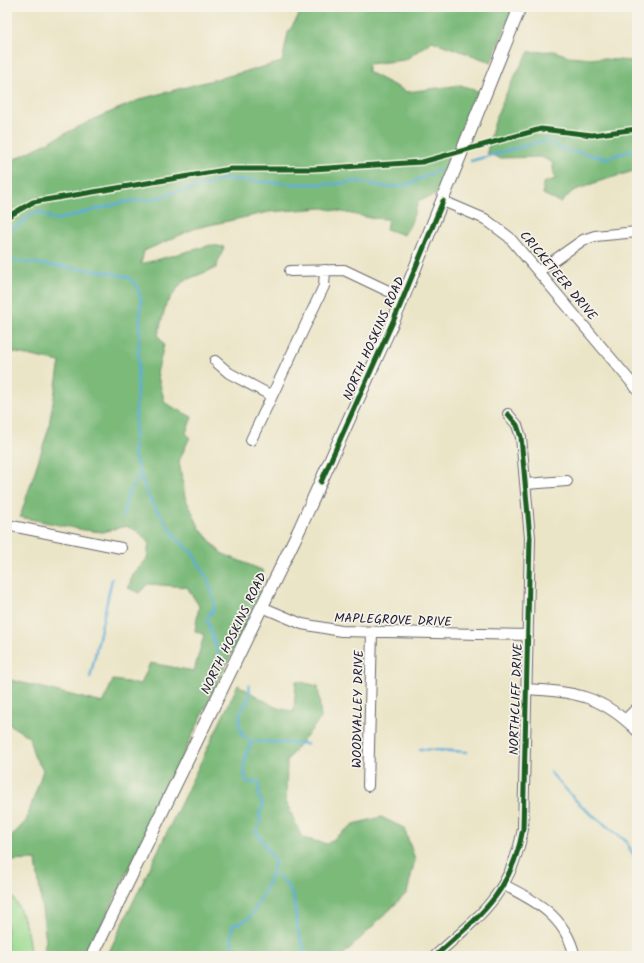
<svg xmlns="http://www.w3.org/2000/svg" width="644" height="963" font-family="Kalam,sans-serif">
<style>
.green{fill:#9ada90;stroke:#5e7e66}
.forest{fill:#7bba7a;stroke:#4e6e5a}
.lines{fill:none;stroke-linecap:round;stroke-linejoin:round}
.stream{stroke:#5eafd9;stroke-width:2.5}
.minor-casing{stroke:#68666c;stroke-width:12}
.tertiary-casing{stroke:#68666c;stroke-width:14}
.minor{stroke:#fff;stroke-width:10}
.tertiary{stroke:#fff;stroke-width:12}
.cycleway-casing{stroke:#f7f3e8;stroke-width:8}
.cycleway{stroke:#1b5e20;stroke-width:5}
.labels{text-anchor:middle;stroke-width:3.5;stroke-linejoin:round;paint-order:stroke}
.street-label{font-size:13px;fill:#22223b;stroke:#f7f3e8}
</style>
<rect width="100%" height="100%" fill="#f7f3e8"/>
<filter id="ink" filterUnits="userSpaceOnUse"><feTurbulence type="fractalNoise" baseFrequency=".025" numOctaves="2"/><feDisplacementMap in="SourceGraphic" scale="8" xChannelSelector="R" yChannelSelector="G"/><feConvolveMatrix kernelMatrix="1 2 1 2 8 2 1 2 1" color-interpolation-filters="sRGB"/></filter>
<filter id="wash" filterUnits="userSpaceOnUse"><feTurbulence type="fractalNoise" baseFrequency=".012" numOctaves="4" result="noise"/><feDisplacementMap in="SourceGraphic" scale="16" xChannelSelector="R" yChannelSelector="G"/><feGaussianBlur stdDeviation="0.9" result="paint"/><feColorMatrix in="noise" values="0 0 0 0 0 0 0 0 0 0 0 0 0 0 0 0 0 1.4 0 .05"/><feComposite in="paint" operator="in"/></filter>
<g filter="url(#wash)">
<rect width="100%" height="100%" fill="#ebe5c8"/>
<path class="green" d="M 7,889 C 23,909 29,932 30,956 L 7,956 Z"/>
<path class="forest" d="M 304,7 L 514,7 L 491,62 L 432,41 L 405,60 L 368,64 L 368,72 L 407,92 L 461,85 L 480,92 L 436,195 L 419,200 L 410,225 L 404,235 L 386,229 L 388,219 L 371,218 L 323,208 L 269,212 L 196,228 L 144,251 L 141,264 L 211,245 L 224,247 L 216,268 L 183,281 L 166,304 L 158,335 L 164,345 L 157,373 L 165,403 L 192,417 L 186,433 L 190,437 L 179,461 L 185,497 L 200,529 L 221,553 L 264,571 L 257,583 L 261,592 L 87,956 L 42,956 L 46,941 L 36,860 L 7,861 L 7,839 L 10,838 L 26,821 L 43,770 L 34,756 L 29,737 L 7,723 L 7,679 L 103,703 L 113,680 L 141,684 L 150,663 L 194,671 L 204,635 L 195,631 L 199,606 L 187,587 L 148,584 L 139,593 L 128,588 L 133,574 L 147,559 L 149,542 L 137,531 L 126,526 L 103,532 L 84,530 L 20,517 L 48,431 L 60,362 L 7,351 L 7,163 L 94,119 L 144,98 L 282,62 L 288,33 Z
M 554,51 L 568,56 L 630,61 L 637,59 L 637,170 L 597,182 L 573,191 L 561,203 L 543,194 L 543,183 L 555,179 L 552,162 L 541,157 L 499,158 L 487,153 C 493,118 510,82 529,52 Z
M 296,681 L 318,686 L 321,718 L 287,760 L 286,802 L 302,838 L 327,844 L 354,824 L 381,817 L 404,828 L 415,859 L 407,893 L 342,956 L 107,956 L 238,685 L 275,707 L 294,712 Z"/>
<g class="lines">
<path class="stream" d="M 471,161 L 538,142 L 548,141 L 562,149 L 606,158 L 637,149
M 7,231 L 19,225 L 34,213 L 39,212 L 56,220 L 124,202 L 155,199 L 171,193 L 212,184 L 222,179 L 298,184 L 338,184 L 356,181 L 389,187 L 407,185 L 439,170
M 7,260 L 107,272 L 127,277 L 136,284 L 141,300 L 134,456 L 148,497 L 177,539 L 193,554 L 208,580 L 214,600 L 214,608 L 207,619 L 218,653
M 123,517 L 127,495 L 140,476
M 90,678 L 112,579
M 249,686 C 254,707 231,705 243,736 L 252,741 L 307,744
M 420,749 L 467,752
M 550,772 L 582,807 L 626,841 L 637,862
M 273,874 L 284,881 L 293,896 L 298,930 L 306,956
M 230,956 C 235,945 228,936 233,925 C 237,923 242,923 245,921 C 257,914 272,874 275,861 L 256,831 L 261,821 L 259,813 L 263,806 L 259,796 L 259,782 L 247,782 C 241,769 246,753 252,741"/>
</g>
</g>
<g filter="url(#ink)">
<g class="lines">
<g class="minor-casing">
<path id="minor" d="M 443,201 L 485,219 L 509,237 L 637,389
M 290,271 L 344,270 L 403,298
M 539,271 L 583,240 L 595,236 L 637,232
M 215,361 L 229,373 L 272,396
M 251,440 L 324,286 L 325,270
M 526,484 L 567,481
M 7,525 L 121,548
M 262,607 L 302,624 L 341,631 L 528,635
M 526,689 C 575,692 601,695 637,731
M 625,720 L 637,708
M 368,786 L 372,632
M 504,885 C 536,901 564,916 574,953
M 435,956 C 481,915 511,893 523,829 L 530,538 L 521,437 L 517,425 L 508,414"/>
</g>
<g class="tertiary-casing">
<path id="tertiary" d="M 92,956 L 300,528 L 399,308 L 520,7"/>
</g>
<use href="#minor" class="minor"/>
<use href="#tertiary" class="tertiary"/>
<g class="cycleway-casing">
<path id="cycleway" d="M 7,217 L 33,202 L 231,169 L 313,169 L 422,162 L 541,129 L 592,135 L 637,129
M 321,482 L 399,308 L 443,201
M 435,956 C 481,915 511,893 523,829 L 530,538 L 521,437 L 517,425 L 508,414"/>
</g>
<use href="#cycleway" class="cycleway"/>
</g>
</g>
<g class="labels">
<g class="street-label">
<text transform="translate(559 275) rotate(50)" y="5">CRICKETEER DRIVE</text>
<text transform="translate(373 338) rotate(-66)" y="5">NORTH HOSKINS ROAD</text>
<text transform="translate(393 619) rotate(2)" y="5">MAPLEGROVE DRIVE</text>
<text transform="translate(233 633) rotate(-64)" y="5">NORTH HOSKINS ROAD</text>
<text transform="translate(515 699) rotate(-88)" y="5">NORTHCLIFF DRIVE</text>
<text transform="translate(357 709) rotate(-89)" y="5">WOODVALLEY DRIVE</text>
</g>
</g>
<rect width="644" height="963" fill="none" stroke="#f7f3e8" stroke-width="24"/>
</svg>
